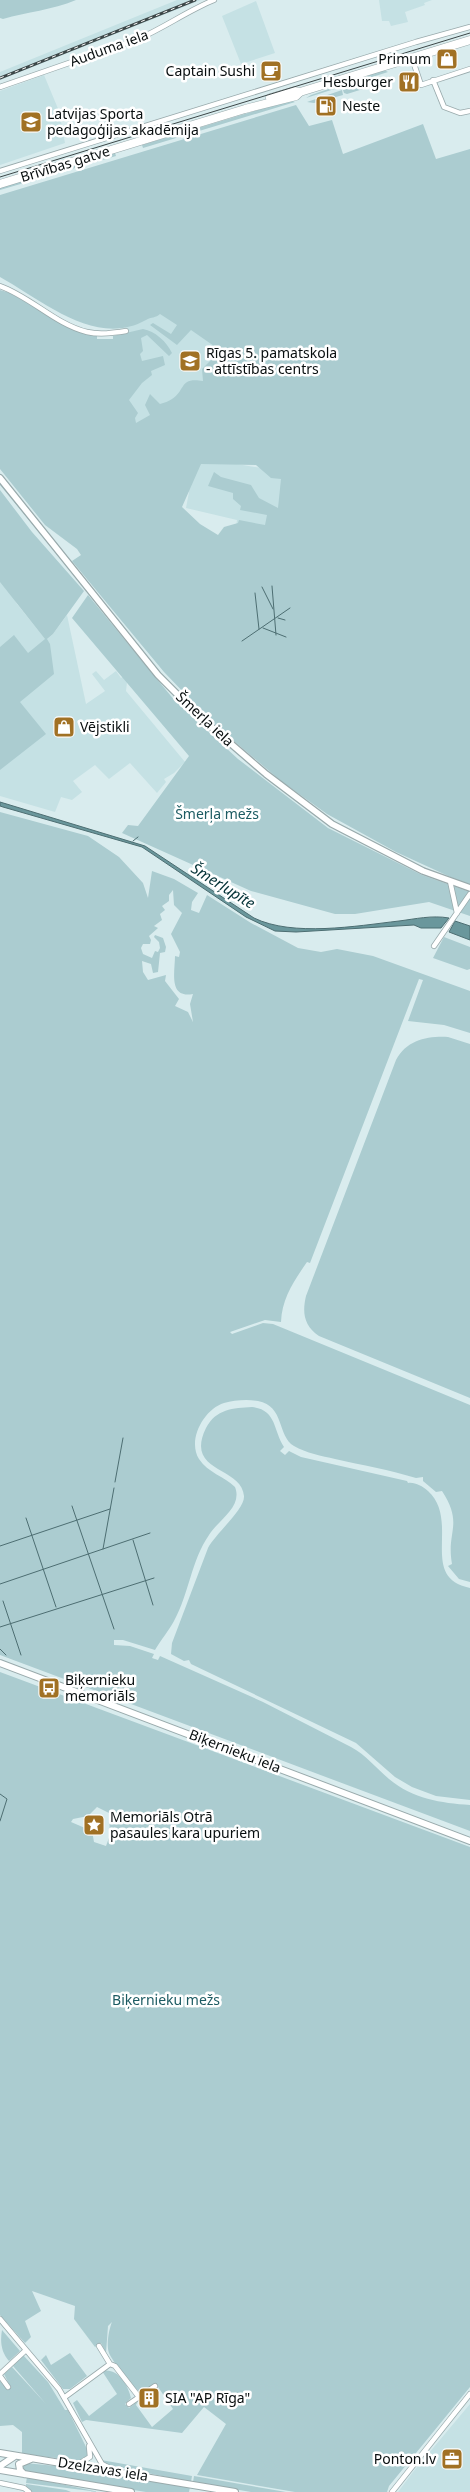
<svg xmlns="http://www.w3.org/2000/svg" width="470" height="2492" font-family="'Noto Sans',sans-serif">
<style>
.built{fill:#c5e1e4}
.green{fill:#abccd0;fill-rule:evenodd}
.water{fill:#6a979c;stroke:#4d6e72}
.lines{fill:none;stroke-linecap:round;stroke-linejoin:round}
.stream{stroke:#4d6e72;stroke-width:1}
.minor-casing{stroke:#99aaac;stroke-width:6}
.tertiary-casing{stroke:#99aaac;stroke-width:8}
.secondary-casing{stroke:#99aaac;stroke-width:8}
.trunk-casing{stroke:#99aaac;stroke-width:9}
.minor{stroke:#fff;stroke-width:4.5}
.tertiary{stroke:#fff;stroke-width:5.5}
.secondary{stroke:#fff;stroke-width:6}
.trunk{stroke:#fff;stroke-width:8}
.tram{stroke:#3d4748;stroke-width:1}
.rail-casing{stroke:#3d4748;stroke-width:3}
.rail{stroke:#fff;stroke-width:1;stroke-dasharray:4;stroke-linecap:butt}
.labels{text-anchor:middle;stroke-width:5;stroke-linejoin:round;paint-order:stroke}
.street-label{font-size:14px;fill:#080e0f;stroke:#fff}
.poi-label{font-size:14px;fill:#080e0f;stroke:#fff;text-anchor:start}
.park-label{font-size:14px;fill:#1c5b62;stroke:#fff}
.water-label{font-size:15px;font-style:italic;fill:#043237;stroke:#fff}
</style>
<rect width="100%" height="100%" fill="#d9ecee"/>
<path class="built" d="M 177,0 L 201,0 L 0,80 L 0,72 Z
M 379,0 L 432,0 L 424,3 L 425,5 L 405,12 L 408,22 L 391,26 L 389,21 L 382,21 Z
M 256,1 L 275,53 L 241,64 L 222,16 Z
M 44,75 L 59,111 L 65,143 L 0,165 L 0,91 Z
M 239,275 L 265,386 L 128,431 L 130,343 L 120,311 Z
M 201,458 L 285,472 L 270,561 L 232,554 L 237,520 L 186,508 L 189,492 L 187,489 Z
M 0,573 L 17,604 L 46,640 L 53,634 L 67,615 L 86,704 L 105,691 L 92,674 L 96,671 L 104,680 L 116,671 L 121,678 L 128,673 L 126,691 L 185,762 L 174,773 L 164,779 L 166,782 L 157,793 L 130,763 L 109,779 L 95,765 L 73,781 L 82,792 L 72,800 L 61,797 L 55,812 L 0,796 Z
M 470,2404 L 470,2492 L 398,2492 L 413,2472 Z"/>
<path class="green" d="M 0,0 L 76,0 C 52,10 27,12 3,19 L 0,18 Z
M 384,70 L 388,72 L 306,98 L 311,95 Z
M 390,76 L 392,80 L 347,94 L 344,93 L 343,90 Z
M 342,90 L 343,95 L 314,103 L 307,102 Z
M 291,100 L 295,102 L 143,148 L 142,145 Z
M 296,105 L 309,126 L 332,120 L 343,154 L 423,124 L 436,159 L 470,149 L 470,886 L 396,852 L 327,814 L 281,781 L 214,724 L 164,672 L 72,561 L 81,555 L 77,549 L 45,525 L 0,469 L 0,290 L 10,293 L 76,331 L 97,336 L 97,339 L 113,339 L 113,336 L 143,329 C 155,331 167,342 172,353 L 169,356 L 147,335 L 141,338 L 143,351 L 140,354 L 142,361 L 163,356 L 165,365 L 151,371 L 152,375 L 142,383 L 129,400 L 138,413 L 135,418 L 136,423 L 150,415 L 145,405 L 150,394 L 160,404 C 164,403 169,401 172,399 C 186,390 179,377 203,381 L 202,369 L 216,355 L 214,346 L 191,330 L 177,345 L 150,325 L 153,323 L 171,334 L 177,325 L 160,314 C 156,318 151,317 146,320 C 96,348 43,301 0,277 L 0,195 ZM 201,464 L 256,465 L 271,478 L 281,479 L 278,508 L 259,498 L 251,485 L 221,477 L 214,472 L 208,486 L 233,493 L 233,499 L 241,506 L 240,510 L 267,515 L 265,525 L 239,520 L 238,523 L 224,527 L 218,535 L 200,524 L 182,507 Z
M 115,153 L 116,156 L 0,190 L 0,188 Z
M 0,481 L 61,557 L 60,558 L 0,485 Z
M 0,490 L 32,532 L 84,591 L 53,634 L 47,639 L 50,644 L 54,674 L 20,702 L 46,734 L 0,770 L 0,647 L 14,635 L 28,653 L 45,639 L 0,582 Z
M 88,595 L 175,701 L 238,759 L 328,828 L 422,875 L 470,892 L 470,916 L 429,902 L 355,914 L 335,914 L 251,891 L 122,833 L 128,825 L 138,826 L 189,756 L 72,618 Z
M 0,812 L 88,836 L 119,857 L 143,883 L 148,898 L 152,871 L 174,879 L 198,893 L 192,902 L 191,910 L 199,913 L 207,895 L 251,923 L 298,948 L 321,952 L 337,949 L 373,956 L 470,991 L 470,1033 L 444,1025 L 408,1021 L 423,980 L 419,979 L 310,1263 L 307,1262 C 294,1281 282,1298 281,1322 L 265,1320 L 230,1332 L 232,1334 L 263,1323 L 273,1324 L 470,1405 L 470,1582 L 459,1579 L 448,1566 L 452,1564 C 446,1531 464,1525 442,1491 L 436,1492 L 423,1481 L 423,1477 L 416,1478 C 390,1470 362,1465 335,1459 C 322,1456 306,1453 294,1446 C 277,1436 285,1406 258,1401 C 248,1399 234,1400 224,1403 C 204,1409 187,1440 199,1459 C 208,1473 224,1476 235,1487 C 243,1507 218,1520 209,1535 C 191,1561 189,1594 174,1621 C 169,1630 161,1640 155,1650 L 123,1640 L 114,1640 L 114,1645 L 130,1646 L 154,1654 L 152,1658 L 158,1660 L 160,1656 L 263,1702 L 351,1747 C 366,1755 376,1768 389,1779 C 413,1799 441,1803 470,1805 L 470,1831 L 0,1655 ZM 173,890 L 174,905 L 182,913 L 171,934 L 180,952 L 179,957 L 175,956 C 175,971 168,999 193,994 L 190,1004 L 193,1022 L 188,1012 L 175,1006 L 179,999 L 165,981 L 166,975 L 148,980 L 143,972 L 142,961 L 151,964 L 153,973 L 158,972 L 160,953 L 165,952 L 166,947 L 163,938 L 155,935 L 154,937 L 159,942 L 160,948 L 158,952 L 155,951 L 152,958 L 143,954 L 141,948 L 143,944 L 150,944 L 151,940 L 149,936 L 158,928 L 154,926 L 162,920 L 160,914 L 165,910 L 162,906 L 169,901 L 169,895 Z
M 444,937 L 470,947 L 470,969 L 467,970 L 433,958 Z
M 448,1037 L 470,1044 L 470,1398 L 319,1336 C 304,1326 302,1313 306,1296 L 396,1060 C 407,1040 427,1036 448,1037 Z
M 252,1407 C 277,1410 273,1430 284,1447 L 280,1451 L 285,1455 L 289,1451 L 301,1457 L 407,1481 L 408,1483 C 415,1482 422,1486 428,1491 C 461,1521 418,1578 470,1588 L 470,1800 L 436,1796 L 412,1787 L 395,1777 L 356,1743 L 191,1664 L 189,1660 L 184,1661 L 171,1654 L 172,1643 L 208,1548 C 216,1533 245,1509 244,1496 C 242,1466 184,1473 206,1428 C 216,1409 233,1408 252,1407 Z
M 0,1672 L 470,1847 L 470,2387 L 389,2486 L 387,2492 L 295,2492 L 197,2475 L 226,2424 L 204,2407 L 182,2433 L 86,2420 L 82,2422 L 73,2403 L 77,2400 L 89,2416 L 117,2394 L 102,2371 C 117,2367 128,2384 131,2398 L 125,2404 L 129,2408 L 138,2401 L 136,2405 L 152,2427 L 173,2409 L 156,2384 L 142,2393 C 134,2390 113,2362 109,2353 C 106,2345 109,2329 112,2322 L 108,2326 L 106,2353 L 101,2343 L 95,2347 L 74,2319 L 75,2306 L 32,2291 L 41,2311 L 25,2321 L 31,2337 L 25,2343 L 0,2315 ZM 97,1807 L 109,1813 L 110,1835 L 106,1846 L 94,1842 L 92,1831 L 71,1822 L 73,1819 L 88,1816 Z
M 2,2330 L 20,2351 L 9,2361 C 1,2352 0,2341 2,2330 Z
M 70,2353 L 87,2376 L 70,2389 L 63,2389 L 41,2360 L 46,2355 L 51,2365 Z
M 23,2355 L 48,2382 L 65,2410 L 68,2410 L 87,2449 L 88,2456 L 82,2461 L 22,2454 L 22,2432 L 13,2425 L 0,2426 L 0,2381 L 6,2388 L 10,2386 L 4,2374 L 12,2367 L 46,2404 L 13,2366 Z
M 101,2460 L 192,2476 L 191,2482 L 109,2465 Z
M 25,2463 L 76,2468 L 190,2487 L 189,2492 L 146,2492 L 24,2472 L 21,2465 Z
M 194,2476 L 286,2492 L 251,2492 L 193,2482 Z
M 27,2477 L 99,2492 L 26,2483 Z
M 26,2484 L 66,2490 L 71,2492 L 32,2492 L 26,2487 Z"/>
<path class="water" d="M 0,802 L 145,846 L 254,918 C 293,937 356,926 399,921 C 415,919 432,915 449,918 L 441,928 L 421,928 L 414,925 L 296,932 L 275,931 L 246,917 L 142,847 L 3,807 L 0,806 Z
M 455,921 L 470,926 L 470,940 L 449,932 Z"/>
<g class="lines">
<path class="stream" d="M 272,586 L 276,635
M 262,587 L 273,609
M 255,593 L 259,629
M 278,618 L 285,620
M 263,628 L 286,637
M 242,641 L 290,608
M 133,841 L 138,837
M 115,1482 L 123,1438
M 72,1506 L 114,1629
M 26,1518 L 56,1607
M 133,1540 L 153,1605
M 0,1546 L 110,1509
M 103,1549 L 114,1488
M 0,1584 L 150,1533
M 3,1601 L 21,1655
M 0,1627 L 154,1578
M 0,1649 L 6,1655
M 0,1794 L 7,1799 L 0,1821"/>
<g class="minor-casing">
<path id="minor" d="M 412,58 L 421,85 L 470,69
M 433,80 L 444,107 L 460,113 L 470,111
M 0,87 L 138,39 C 164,28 187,11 214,0
M 0,171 L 416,42 L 470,27
M 0,286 C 31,297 55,324 87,332 C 100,335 113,333 126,331
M 450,881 L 457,913
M 434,946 L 470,894
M 0,2319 L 59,2389 L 102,2464 L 113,2470
M 99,2346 L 110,2364
M 0,2374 L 26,2350
M 0,2376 L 8,2387
M 65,2397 L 110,2364 L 115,2366 L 139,2397
M 129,2404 L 155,2386
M 77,2465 L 90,2457 L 89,2446
M 0,2483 L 24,2488 L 29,2492
M 392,2492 L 470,2394"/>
</g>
<g class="tertiary-casing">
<path id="tertiary" d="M 0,478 L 158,675 L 201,718 L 266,774 L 332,824 L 423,871 L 470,888"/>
</g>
<g class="secondary-casing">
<path id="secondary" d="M 0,1663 L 470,1841
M 0,2453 L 235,2492
M 0,2466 L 15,2456
M 0,2470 L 131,2492
M 24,2474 L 20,2470 L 19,2464 L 31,2459"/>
</g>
<g class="trunk-casing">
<path id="trunk" d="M 270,98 L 294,91 L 300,92
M 0,184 L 245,109 L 296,96 L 300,92 L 470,40"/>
</g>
<use href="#minor" class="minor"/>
<use href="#tertiary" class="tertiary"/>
<use href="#secondary" class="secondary"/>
<use href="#trunk" class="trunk"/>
<path class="tram" d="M 0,177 L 470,33"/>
<g class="rail-casing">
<path id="rail" d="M 0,78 L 195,0"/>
</g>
<use href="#rail" class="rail"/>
</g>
<defs>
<g id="shop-square" transform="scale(1.125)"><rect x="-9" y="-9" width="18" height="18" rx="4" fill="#a17124" stroke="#fff"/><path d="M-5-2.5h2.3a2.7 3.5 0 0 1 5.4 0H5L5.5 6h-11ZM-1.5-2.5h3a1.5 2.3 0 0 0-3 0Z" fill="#fff"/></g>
<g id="cafe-square" transform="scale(1.125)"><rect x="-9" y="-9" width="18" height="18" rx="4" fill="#a17124" stroke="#fff"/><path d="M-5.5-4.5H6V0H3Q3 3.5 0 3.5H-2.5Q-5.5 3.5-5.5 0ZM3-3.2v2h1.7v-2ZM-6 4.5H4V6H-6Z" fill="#fff"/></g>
<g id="restaurant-square" transform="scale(1.125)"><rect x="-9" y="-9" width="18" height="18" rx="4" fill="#a17124" stroke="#fff"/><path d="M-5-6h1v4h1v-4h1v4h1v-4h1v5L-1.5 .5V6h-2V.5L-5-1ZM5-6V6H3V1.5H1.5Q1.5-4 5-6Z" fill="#fff"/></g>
<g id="fuel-square" transform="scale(1.125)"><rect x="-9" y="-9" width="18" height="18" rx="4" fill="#a17124" stroke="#fff"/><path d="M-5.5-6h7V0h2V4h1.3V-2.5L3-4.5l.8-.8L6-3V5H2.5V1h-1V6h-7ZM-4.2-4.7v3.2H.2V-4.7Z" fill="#fff"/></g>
<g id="university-square" transform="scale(1.125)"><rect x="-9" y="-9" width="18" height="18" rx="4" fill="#a17124" stroke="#fff"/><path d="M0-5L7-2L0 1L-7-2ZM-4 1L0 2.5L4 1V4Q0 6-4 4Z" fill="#fff"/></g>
<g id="school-square" transform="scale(1.125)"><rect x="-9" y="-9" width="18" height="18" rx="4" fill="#a17124" stroke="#fff"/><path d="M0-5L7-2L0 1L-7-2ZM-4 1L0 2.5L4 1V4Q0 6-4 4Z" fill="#fff"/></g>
<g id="bus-square" transform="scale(1.125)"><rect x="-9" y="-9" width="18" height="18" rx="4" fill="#a17124" stroke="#fff"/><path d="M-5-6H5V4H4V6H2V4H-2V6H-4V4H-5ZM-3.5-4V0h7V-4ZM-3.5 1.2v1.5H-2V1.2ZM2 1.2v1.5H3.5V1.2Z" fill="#fff"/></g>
<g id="sight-square" transform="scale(1.125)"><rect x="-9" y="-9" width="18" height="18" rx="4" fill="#a17124" stroke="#fff"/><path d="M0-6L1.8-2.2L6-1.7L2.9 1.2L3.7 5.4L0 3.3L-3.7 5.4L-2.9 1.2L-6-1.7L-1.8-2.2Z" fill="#fff"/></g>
<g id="building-square" transform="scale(1.125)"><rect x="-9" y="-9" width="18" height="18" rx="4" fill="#a17124" stroke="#fff"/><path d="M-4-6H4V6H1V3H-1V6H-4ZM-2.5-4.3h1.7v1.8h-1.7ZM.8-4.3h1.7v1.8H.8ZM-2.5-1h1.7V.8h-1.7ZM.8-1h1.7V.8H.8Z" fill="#fff"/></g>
<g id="office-square" transform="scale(1.125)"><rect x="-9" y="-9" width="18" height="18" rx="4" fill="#a17124" stroke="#fff"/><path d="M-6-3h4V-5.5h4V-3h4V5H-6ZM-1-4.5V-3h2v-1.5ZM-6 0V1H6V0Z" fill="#fff"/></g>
</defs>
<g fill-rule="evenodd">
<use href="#shop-square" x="447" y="59"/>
<use href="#cafe-square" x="271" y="71"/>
<use href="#restaurant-square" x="409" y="82"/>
<use href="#fuel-square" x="326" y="106"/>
<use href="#university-square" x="31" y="122"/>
<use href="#school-square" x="190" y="361"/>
<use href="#shop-square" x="64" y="727"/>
<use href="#bus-square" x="49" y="1688"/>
<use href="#sight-square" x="94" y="1825"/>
<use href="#building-square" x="149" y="2398"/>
<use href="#office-square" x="452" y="2459"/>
</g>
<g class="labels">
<g class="street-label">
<text transform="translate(109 48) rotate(-20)" y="5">Auduma iela</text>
<text transform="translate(65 164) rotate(-17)" y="5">Brīvības gatve</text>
<text transform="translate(205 719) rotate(43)" y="5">Šmerļa iela</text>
<text transform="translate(235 1751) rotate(21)" y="5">Biķernieku iela</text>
<text transform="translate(103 2469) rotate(9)" y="5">Dzelzavas iela</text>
</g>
<g class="poi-label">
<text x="431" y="64" text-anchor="end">Primum</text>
<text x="255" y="76" text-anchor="end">Captain Sushi</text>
<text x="393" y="87" text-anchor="end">Hesburger</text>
<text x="342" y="111">Neste</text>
<text x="47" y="119">Latvijas Sporta<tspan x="47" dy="16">pedagoģijas akadēmija</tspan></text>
<text x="206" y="358">Rīgas 5. pamatskola<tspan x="206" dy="16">- attīstības centrs</tspan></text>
<text x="80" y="732">Vējstikli</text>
<text x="65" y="1685">Biķernieku<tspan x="65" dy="16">memoriāls</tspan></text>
<text x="110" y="1822">Memoriāls Otrā<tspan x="110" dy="16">pasaules kara upuriem</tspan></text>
<text x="165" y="2403">SIA "AP Rīga"</text>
<text x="436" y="2464" text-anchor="end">Ponton.lv</text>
</g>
<g class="park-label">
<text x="217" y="819">Šmerļa mežs</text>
<text x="166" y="2005">Biķernieku mežs</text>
</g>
<g class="water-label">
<text transform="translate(223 886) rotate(32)" y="5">Šmerļupīte</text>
</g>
</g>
</svg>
